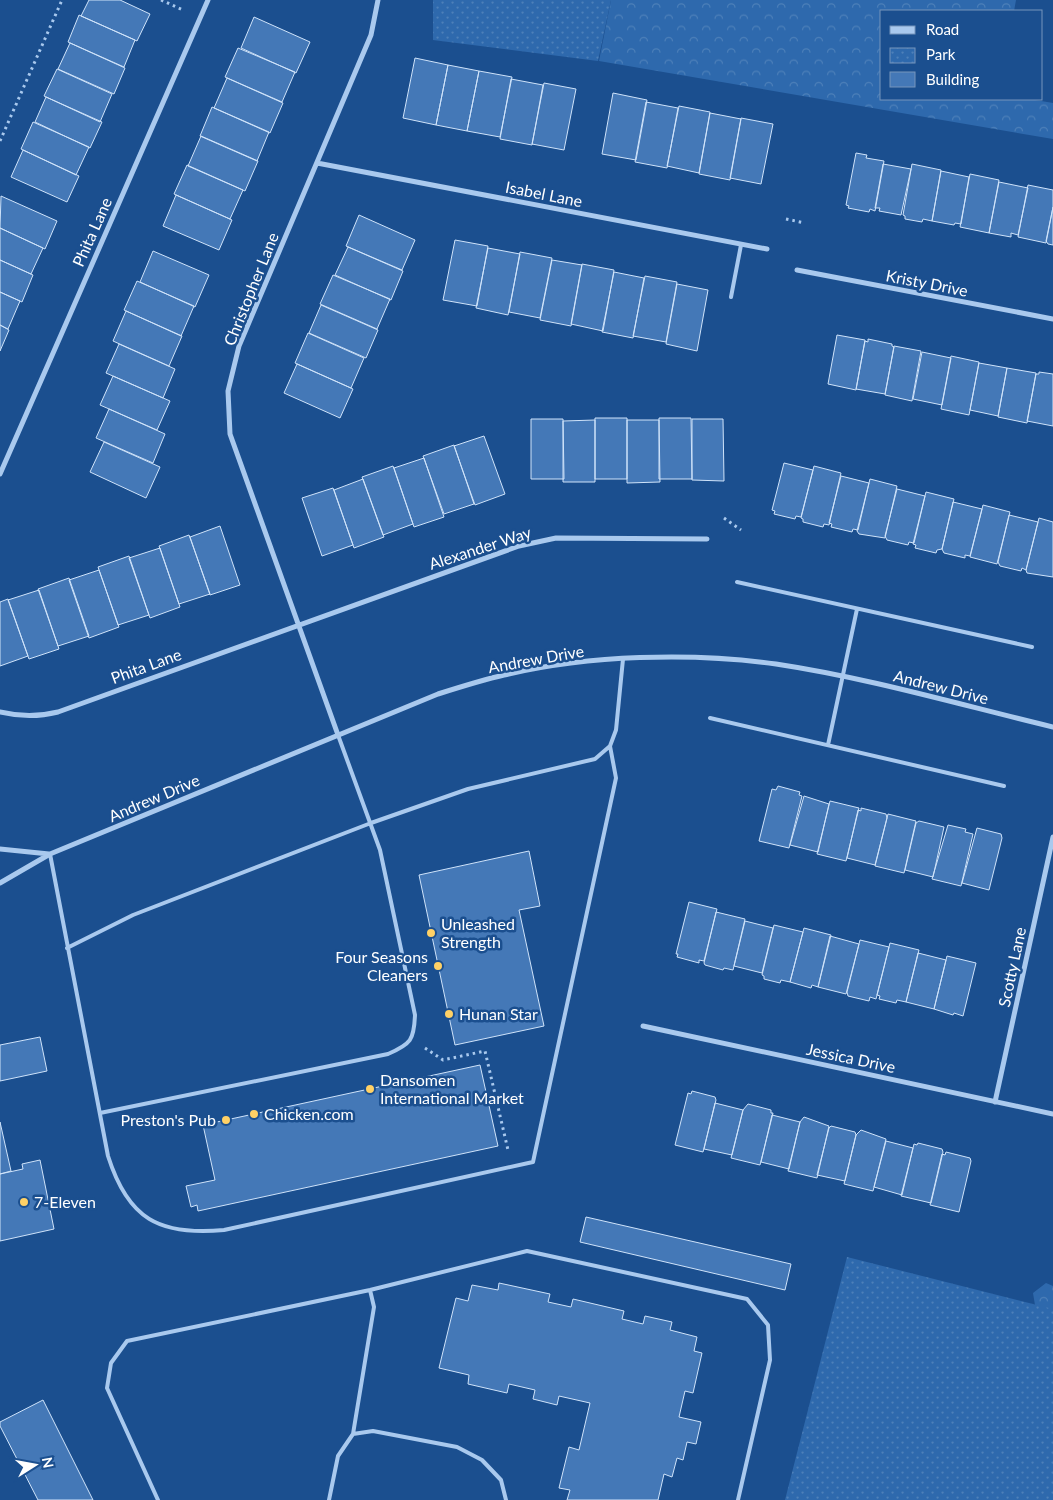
<svg xmlns="http://www.w3.org/2000/svg" width="1053" height="1500" font-family="Lato,sans-serif">
<style>
.forest{fill:url(#forest-crowns)}
.park{fill:url(#park-dots)}
.building{fill:#4478b7;stroke:#cfe3fa}
.lines{fill:none;stroke-linecap:round;stroke-linejoin:round}
.path{stroke:#a9c9ee;stroke-width:3;stroke-dasharray:2.5 4;stroke-linecap:butt}
.lane{stroke:#a9c9ee;stroke-width:4}
.street{stroke:#a9c9ee;stroke-width:5}
.poi-dot{fill:#ffd166;stroke:#1b4f8f;stroke-width:2}
.labels{text-anchor:middle;stroke-width:5;stroke-linejoin:round;paint-order:stroke}
.street-label{font-size:16px;fill:#fff;stroke:#1b4f8f}
.poi-label{font-size:16px;fill:#fff;stroke:#1b4f8f;text-anchor:start}
</style>
<defs>
<pattern id="forest-crowns" width="20" height="18" patternUnits="userSpaceOnUse" patternTransform="scale(1.25)"><rect width="20" height="18" fill="#2e69ad"/><path d="M2 6a3 3 0 1 1 6 0M12 15a3 3 0 1 1 6 0" fill="none" stroke="#4d80b9"/></pattern>
<pattern id="park-dots" width="8" height="8" patternUnits="userSpaceOnUse" patternTransform="scale(1.25)"><rect width="8" height="8" fill="#2e69ad"/><path d="M2 2h.1M6 6h.1" fill="none" stroke="#4d80b9" stroke-width="1.8" stroke-linecap="round"/></pattern>
</defs>
<rect width="100%" height="100%" fill="#1b4f8f"/>
<path class="forest" d="M 611,0 L 1016,0 L 1014,11 L 882,11 L 882,99 L 1029,99 L 1053,103 L 1053,139 L 599,61 Z
M 1046,1283 L 1053,1286 L 1053,1320 L 1036,1311 L 1033,1293 Z"/>
<path class="park" d="M 433,0 L 611,0 L 598,61 L 433,40 Z
M 847,1257 L 1053,1309 L 1053,1500 L 785,1500 Z"/>
<path class="building" d="M 89,0 L 120,0 L 150,14 L 137,41 L 81,16 Z
M 79,15 L 135,40 L 124,67 L 68,42 Z
M 254,17 L 310,42 L 296,73 L 241,48 Z
M 70,43 L 125,68 L 114,94 L 58,69 Z
M 238,48 L 295,72 L 282,102 L 225,77 Z
M 415,58 L 448,65 L 436,125 L 403,118 Z
M 448,65 L 479,71 L 467,131 L 436,125 Z
M 57,69 L 112,94 L 100,122 L 44,96 Z
M 479,71 L 512,77 L 500,137 L 467,131 Z
M 227,78 L 283,103 L 270,133 L 214,108 Z
M 511,79 L 543,85 L 532,145 L 500,139 Z
M 544,83 L 576,89 L 564,150 L 532,144 Z
M 613,93 L 647,100 L 636,160 L 602,154 Z
M 46,97 L 102,122 L 90,148 L 35,122 Z
M 646,102 L 678,108 L 667,168 L 635,162 Z
M 679,106 L 710,112 L 699,173 L 667,166 Z
M 212,107 L 269,132 L 257,161 L 200,136 Z
M 710,113 L 741,119 L 730,180 L 699,174 Z
M 741,118 L 773,124 L 761,184 L 730,178 Z
M 33,122 L 89,147 L 76,175 L 21,149 Z
M 201,136 L 258,161 L 245,191 L 188,166 Z
M 23,150 L 79,176 L 67,202 L 11,177 Z
M 856,153 L 867,155 L 866,158 L 884,161 L 875,211 L 870,209 L 869,212 L 848,208 L 849,206 L 846,205 Z
M 883,164 L 911,169 L 901,215 L 879,211 L 880,208 L 875,208 Z
M 912,164 L 941,170 L 932,221 L 923,219 L 922,222 L 905,219 L 905,216 L 903,215 Z
M 187,165 L 243,190 L 230,219 L 174,194 Z
M 941,171 L 969,177 L 961,224 L 955,223 L 954,225 L 932,221 Z
M 970,174 L 999,180 L 989,233 L 960,227 Z
M 999,182 L 1028,188 L 1018,235 L 1011,233 L 1011,237 L 989,233 Z
M 1028,185 L 1053,190 L 1053,207 L 1046,243 L 1018,237 Z
M 176,195 L 232,220 L 219,250 L 163,226 Z
M 1,196 L 57,221 L 45,249 L 0,228 Z
M 1053,207 L 1053,245 L 1048,244 L 1046,241 Z
M 359,215 L 415,240 L 402,270 L 346,246 Z
M 0,228 L 43,248 L 31,274 L 0,260 Z
M 455,240 L 488,246 L 477,306 L 443,300 Z
M 348,247 L 403,271 L 391,300 L 335,275 Z
M 488,248 L 520,254 L 508,315 L 476,308 Z
M 153,251 L 209,275 L 195,307 L 140,282 Z
M 520,252 L 552,258 L 540,318 L 509,312 Z
M 0,260 L 33,275 L 22,302 L 0,292 Z
M 552,260 L 582,265 L 571,326 L 540,320 Z
M 582,264 L 614,270 L 603,331 L 571,324 Z
M 614,272 L 644,278 L 633,338 L 602,332 Z
M 333,275 L 390,299 L 377,329 L 320,304 Z
M 645,276 L 677,282 L 666,342 L 633,336 Z
M 137,281 L 194,306 L 181,336 L 124,310 Z
M 677,284 L 708,290 L 697,351 L 666,344 Z
M 0,292 L 20,301 L 8,329 L 0,325 Z
M 321,305 L 378,330 L 366,358 L 309,333 Z
M 126,311 L 182,336 L 169,366 L 113,341 Z
M 0,325 L 9,330 L 0,351 Z
M 308,333 L 364,358 L 351,388 L 295,363 Z
M 837,335 L 865,340 L 856,390 L 828,384 Z
M 868,339 L 892,344 L 892,346 L 894,347 L 885,394 L 856,389 L 865,341 L 868,342 Z
M 119,344 L 175,369 L 163,398 L 106,373 Z
M 894,346 L 921,351 L 912,401 L 885,395 Z
M 922,352 L 951,358 L 942,405 L 913,399 Z
M 951,356 L 979,362 L 969,415 L 941,409 Z
M 979,363 L 1007,368 L 998,416 L 970,410 Z
M 297,364 L 353,389 L 340,418 L 284,393 Z
M 1007,368 L 1036,373 L 1027,423 L 998,417 Z
M 1039,372 L 1053,374 L 1053,426 L 1027,421 L 1036,374 L 1039,374 Z
M 113,376 L 170,401 L 157,430 L 100,405 Z
M 109,409 L 165,434 L 153,463 L 96,438 Z
M 595,418 L 627,418 L 627,479 L 595,479 Z
M 659,418 L 691,418 L 692,479 L 659,479 Z
M 531,419 L 563,419 L 564,479 L 531,479 Z
M 692,419 L 723,419 L 724,481 L 692,480 Z
M 595,420 L 595,482 L 563,482 L 563,421 Z
M 627,420 L 659,420 L 660,482 L 627,483 Z
M 484,436 L 505,494 L 475,505 L 454,446 Z
M 104,442 L 160,467 L 146,498 L 90,472 Z
M 454,445 L 474,504 L 444,514 L 423,456 Z
M 424,458 L 444,517 L 414,527 L 394,468 Z
M 784,463 L 813,470 L 801,517 L 796,516 L 795,519 L 774,514 L 775,511 L 772,510 Z
M 393,466 L 413,524 L 383,535 L 362,477 Z
M 814,466 L 841,473 L 829,525 L 824,524 L 823,527 L 803,522 L 803,519 L 801,518 Z
M 841,476 L 869,483 L 858,530 L 853,529 L 852,532 L 831,527 L 832,524 L 829,523 Z
M 363,479 L 384,537 L 354,548 L 334,490 Z
M 870,479 L 897,486 L 885,538 L 859,534 L 857,531 Z
M 333,488 L 353,545 L 322,556 L 302,498 Z
M 897,489 L 925,496 L 914,543 L 909,542 L 908,545 L 887,540 L 885,536 Z
M 926,492 L 954,499 L 942,549 L 937,550 L 936,553 L 915,548 L 916,545 L 913,544 Z
M 953,502 L 982,509 L 970,556 L 965,555 L 965,558 L 944,553 L 942,549 Z
M 983,505 L 1010,512 L 997,564 L 970,557 Z
M 1009,515 L 1038,522 L 1026,570 L 1022,568 L 1021,571 L 1000,566 L 998,562 Z
M 1039,518 L 1053,522 L 1053,577 L 1027,573 L 1026,570 Z
M 220,526 L 240,585 L 210,595 L 190,537 Z
M 189,535 L 210,594 L 179,604 L 159,546 Z
M 160,548 L 180,607 L 150,618 L 129,558 Z
M 129,556 L 149,615 L 118,625 L 98,567 Z
M 99,570 L 119,627 L 89,638 L 69,580 Z
M 69,578 L 89,636 L 58,646 L 38,589 Z
M 39,590 L 59,649 L 29,659 L 8,600 Z
M 8,599 L 28,656 L 0,666 L 0,602 Z
M 778,786 L 800,792 L 799,795 L 802,796 L 789,848 L 759,841 L 772,789 L 776,790 Z
M 804,796 L 829,804 L 818,852 L 790,845 Z
M 830,801 L 859,808 L 846,861 L 817,854 Z
M 861,808 L 886,814 L 887,818 L 875,865 L 847,858 L 858,810 L 861,811 Z
M 888,814 L 916,821 L 904,873 L 875,866 Z
M 919,821 L 944,827 L 933,877 L 905,870 L 916,823 Z
M 948,825 L 966,829 L 965,832 L 973,834 L 961,886 L 932,879 Z
M 977,828 L 1001,834 L 1002,838 L 989,890 L 962,883 Z
M 529,851 L 540,906 L 519,910 L 544,1026 L 455,1045 L 419,875 Z
M 689,902 L 717,909 L 704,961 L 699,960 L 699,963 L 677,957 L 678,954 L 676,954 Z
M 716,912 L 745,919 L 733,970 L 724,968 L 723,970 L 705,965 L 704,963 Z
M 745,921 L 773,928 L 762,973 L 734,966 Z
M 774,925 L 803,932 L 790,982 L 781,980 L 780,983 L 764,979 L 764,976 L 762,975 Z
M 804,928 L 831,935 L 818,987 L 812,985 L 811,988 L 790,982 Z
M 830,936 L 859,944 L 846,994 L 818,987 Z
M 860,940 L 889,947 L 876,999 L 870,997 L 869,1001 L 848,996 L 847,992 Z
M 890,943 L 919,950 L 906,1002 L 897,1000 L 896,1003 L 879,999 L 880,996 L 877,995 Z
M 918,953 L 946,960 L 934,1009 L 906,1002 Z
M 947,956 L 976,963 L 963,1016 L 954,1013 L 953,1015 L 934,1009 Z
M 40,1037 L 47,1071 L 0,1081 L 0,1045 Z
M 480,1065 L 498,1146 L 198,1211 L 197,1205 L 191,1207 L 186,1186 L 215,1180 L 203,1125 Z
M 692,1091 L 715,1097 L 716,1100 L 703,1152 L 675,1145 L 688,1093 L 691,1094 Z
M 715,1103 L 743,1110 L 732,1155 L 704,1149 Z
M 748,1104 L 771,1110 L 771,1113 L 773,1113 L 760,1165 L 731,1158 L 743,1110 Z
M 772,1115 L 800,1122 L 789,1169 L 761,1162 Z
M 804,1117 L 829,1126 L 817,1178 L 788,1171 L 800,1122 Z
M 0,1122 L 11,1171 L 0,1174 Z
M 831,1126 L 855,1132 L 856,1135 L 845,1181 L 817,1175 L 829,1128 Z
M 861,1130 L 886,1139 L 873,1191 L 844,1184 L 856,1135 Z
M 886,1141 L 913,1148 L 902,1195 L 874,1187 Z
M 918,1143 L 942,1149 L 943,1152 L 931,1203 L 901,1196 L 914,1144 L 917,1145 Z
M 946,1152 L 970,1158 L 971,1161 L 959,1212 L 930,1205 L 942,1154 L 945,1155 Z
M 40,1160 L 54,1229 L 0,1241 L 0,1174 L 23,1169 L 22,1164 Z
M 586,1217 L 791,1264 L 785,1290 L 580,1242 Z
M 499,1283 L 550,1294 L 548,1302 L 571,1307 L 573,1299 L 624,1311 L 622,1319 L 643,1324 L 645,1316 L 672,1322 L 670,1330 L 697,1337 L 694,1351 L 702,1353 L 693,1393 L 685,1391 L 679,1417 L 701,1422 L 696,1444 L 687,1442 L 683,1460 L 677,1458 L 672,1477 L 664,1474 L 658,1500 L 567,1500 L 570,1490 L 559,1488 L 569,1447 L 579,1450 L 590,1403 L 559,1396 L 557,1405 L 533,1399 L 535,1390 L 509,1384 L 507,1393 L 468,1384 L 469,1375 L 439,1368 L 456,1298 L 468,1301 L 472,1285 L 498,1290 Z
M 43,1400 L 93,1500 L 38,1500 L 0,1426 L 0,1422 Z"/>
<g class="lines">
<path class="path" d="M 161,0 L 183,10
M 0,141 L 62,0
M 786,219 L 805,223
M 724,518 L 741,530
M 425,1048 L 443,1060 L 485,1051 L 508,1150"/>
<path class="lane" d="M 731,297 L 741,245
M 737,582 L 1032,647
M 710,718 L 1004,786
M 828,745 L 857,609
M 50,854 L 108,1156 C 128,1219 159,1236 224,1230 L 533,1162 L 616,778 L 610,746
M 67,948 L 133,915 L 371,823 L 468,789 L 595,759 L 610,746 L 616,730 L 623,659
M 100,1113 L 388,1054 C 411,1044 414,1040 415,1015 L 380,850 L 338,735
M 353,1434 L 374,1307 L 370,1290
M 158,1500 L 107,1388 L 111,1363 L 127,1341 L 370,1290 L 527,1251 L 747,1299 L 768,1325 L 770,1360 L 738,1500
M 329,1500 L 338,1456 L 353,1434 L 373,1431 L 457,1447 L 482,1460 L 501,1480 L 506,1500"/>
<path class="street" d="M 317,163 L 767,249
M 797,270 L 1053,319
M 0,474 L 208,0
M 0,712 C 21,717 38,717 58,712 L 519,546 L 556,538 L 707,539
M 338,735 L 230,434 L 228,391 L 239,346 L 371,35 L 378,0
M 0,849 L 49,854
M 0,883 L 50,854 L 438,694 C 460,687 482,680 504,675 C 588,655 691,652 776,664 C 869,678 961,705 1053,727
M 643,1026 L 1053,1114
M 995,1102 L 1053,837"/>
</g>
<g class="poi-dot">
<circle cx="431" cy="933" r="5"/>
<circle cx="438" cy="966" r="5"/>
<circle cx="449" cy="1014" r="5"/>
<circle cx="370" cy="1089" r="5"/>
<circle cx="254" cy="1114" r="5"/>
<circle cx="226" cy="1120" r="5"/>
<circle cx="24" cy="1202" r="5"/>
</g>
<g class="labels">
<g class="street-label">
<text transform="translate(544 194) rotate(11)" y="6">Isabel Lane</text>
<text transform="translate(92 232) rotate(-66)" y="6">Phita Lane</text>
<text transform="translate(927 283) rotate(11)" y="6">Kristy Drive</text>
<text transform="translate(251 289) rotate(-68)" y="6">Christopher Lane</text>
<text transform="translate(480 548) rotate(-18)" y="6">Alexander Way</text>
<text transform="translate(536 659) rotate(-10)" y="6">Andrew Drive</text>
<text transform="translate(146 666) rotate(-20)" y="6">Phita Lane</text>
<text transform="translate(941 687) rotate(14)" y="6">Andrew Drive</text>
<text transform="translate(154 798) rotate(-23)" y="6">Andrew Drive</text>
<text transform="translate(1012 967) rotate(-78)" y="6">Scotty Lane</text>
<text transform="translate(851 1058) rotate(12)" y="6">Jessica Drive</text>
</g>
<g class="poi-label">
<text x="441" y="930">Unleashed<tspan x="441" dy="18">Strength</tspan></text>
<text x="428" y="963" text-anchor="end">Four Seasons<tspan x="428" dy="18">Cleaners</tspan></text>
<text x="459" y="1020">Hunan Star</text>
<text x="380" y="1086">Dansomen<tspan x="380" dy="18">International Market</tspan></text>
<text x="264" y="1120">Chicken.com</text>
<text x="216" y="1126" text-anchor="end">Preston's Pub</text>
<text x="34" y="1208">7-Eleven</text>
</g>
</g>
<rect x="880" y="10" width="162" height="90" fill="#1b4f8f" stroke="#7695bc"/>
<rect x="890" y="26" width="25" height="8" fill="#a9c9ee" stroke="#7695bc"/>
<text x="926" y="35" font-size="15" fill="#ffffff">Road</text>
<rect x="890" y="48" width="25" height="15" fill="url(#park-dots)" stroke="#7695bc"/>
<text x="926" y="60" font-size="15" fill="#ffffff">Park</text>
<rect x="890" y="72" width="25" height="15" fill="#4478b7" stroke="#7695bc"/>
<text x="926" y="85" font-size="15" fill="#ffffff">Building</text>
<g transform="translate(35 1465) rotate(79)" stroke="#1b4f8f" stroke-width="4" paint-order="stroke">
<path d="M0-4L9 19L0 12L-9 19Z" fill="#ffffff"/>
<text y="-8" font-size="14" font-weight="bold" text-anchor="middle" fill="#ffffff">N</text>
</g>
</svg>
